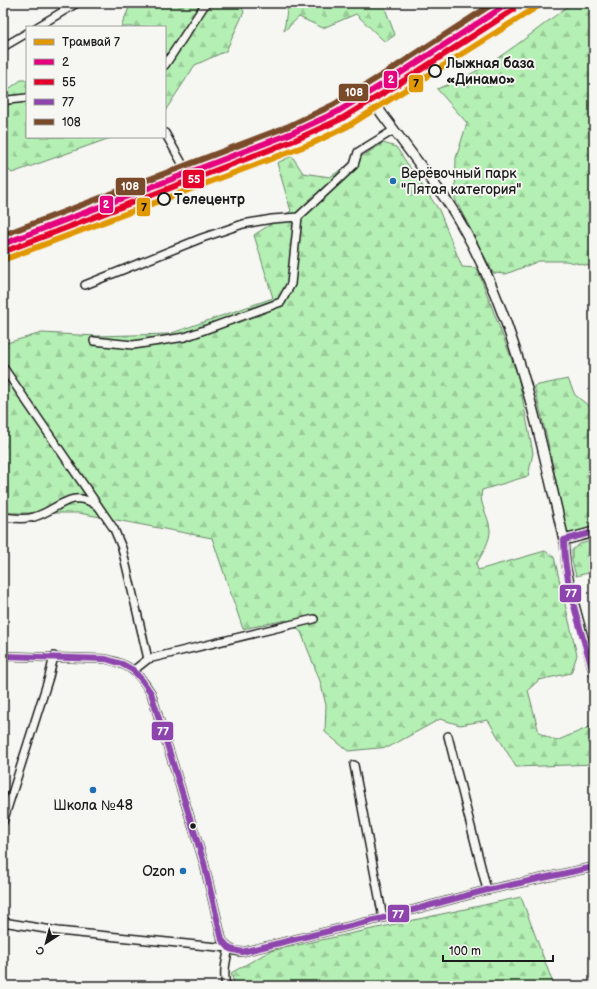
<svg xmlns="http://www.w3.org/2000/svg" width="597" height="989" font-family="'Balsamiq Sans',sans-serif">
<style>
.forest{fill:url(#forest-firs);stroke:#688668}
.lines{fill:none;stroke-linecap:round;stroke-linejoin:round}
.minor-casing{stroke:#1c1c1c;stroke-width:10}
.tertiary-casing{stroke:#1c1c1c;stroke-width:12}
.trunk-casing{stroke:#1c1c1c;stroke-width:15}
.minor{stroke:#f6f6f2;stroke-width:7}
.tertiary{stroke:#f6f6f2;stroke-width:9}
.trunk{stroke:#f6f6f2;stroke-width:12}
.bus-1-casing{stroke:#f6f6f2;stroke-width:9}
.bus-2-casing{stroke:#f6f6f2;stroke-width:9}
.bus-3-casing{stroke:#f6f6f2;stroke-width:9}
.bus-4-casing{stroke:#f6f6f2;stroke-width:9}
.bus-1{stroke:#e5007d;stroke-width:6}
.bus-2{stroke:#e4002b;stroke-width:6}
.bus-3{stroke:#8e44ad;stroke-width:6}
.bus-4{stroke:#7a4b2a;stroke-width:6}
.tram-1-casing{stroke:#f6f6f2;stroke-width:9}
.tram-1{stroke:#e19803;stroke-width:6}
.stop-dot{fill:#f6f6f2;stroke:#1c1c1c;stroke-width:2}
.poi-dot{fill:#1f6fb2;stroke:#f6f6f2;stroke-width:1.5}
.bus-dot{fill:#1c1c1c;stroke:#f6f6f2;stroke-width:1.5}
.labels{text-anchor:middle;stroke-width:4;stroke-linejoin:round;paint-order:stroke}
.stop-label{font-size:14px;font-weight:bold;fill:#1c1c1c;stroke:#f6f6f2;text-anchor:start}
.poi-label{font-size:14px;fill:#1c1c1c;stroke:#f6f6f2;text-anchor:start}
.line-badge{stroke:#f6f6f2;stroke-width:1.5}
.badge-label{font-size:11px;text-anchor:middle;font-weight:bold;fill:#fff}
.pale-badge-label{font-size:11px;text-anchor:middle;font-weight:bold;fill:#111}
</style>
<defs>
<pattern id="forest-firs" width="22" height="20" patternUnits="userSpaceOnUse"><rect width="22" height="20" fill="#b4efb3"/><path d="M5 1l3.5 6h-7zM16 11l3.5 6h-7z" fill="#9acc99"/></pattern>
</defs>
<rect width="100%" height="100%" fill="#f6f6f2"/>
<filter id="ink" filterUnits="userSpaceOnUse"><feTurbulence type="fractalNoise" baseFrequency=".025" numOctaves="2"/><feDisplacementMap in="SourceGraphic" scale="8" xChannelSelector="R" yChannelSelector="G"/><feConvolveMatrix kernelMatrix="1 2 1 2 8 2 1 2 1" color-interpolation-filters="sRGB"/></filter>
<g filter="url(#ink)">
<path class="forest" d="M 131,3 L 240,3 L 244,12 L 226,51 L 195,65 L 165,111 L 165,27 L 121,27 Z
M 288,3 L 383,3 L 395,35 L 385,42 L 356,14 L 323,28 L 299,17 L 284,31 Z
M 572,3 L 594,3 L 594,267 L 566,261 L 539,261 L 506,274 L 493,273 L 455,199 L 456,158 L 467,123 L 437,89 C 488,71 529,35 572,3 Z
M 21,80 L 27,80 L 27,137 L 113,137 L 12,173 L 3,165 L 3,93 Z
M 383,143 L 396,147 L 439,210 L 462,267 L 477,268 L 518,376 L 533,453 L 528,476 L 482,490 C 478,504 489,515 490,530 C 491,539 481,557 476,564 L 478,570 L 545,551 L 554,557 L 577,655 L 571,673 L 539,680 L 528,690 L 539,733 L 556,741 L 592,726 L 594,730 L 594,764 L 516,767 L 488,720 L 460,725 L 440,719 L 389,747 L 348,751 L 325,732 L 326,705 L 320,681 L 301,632 L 286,620 L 243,629 L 212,538 L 79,513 L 3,513 L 3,344 L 42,333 L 97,336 L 169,334 L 273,298 L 254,235 L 291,211 L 277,163 L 292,156 L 303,173 L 330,177 Z
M 568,379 L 575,395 L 594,410 L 594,527 L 569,535 L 566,528 L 547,438 L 534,386 Z
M 594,540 L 594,569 L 592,572 L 576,576 L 572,561 L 572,550 L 580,544 Z
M 521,897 L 554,986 L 235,986 L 231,973 L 270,951 Z"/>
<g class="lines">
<g class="minor-casing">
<path id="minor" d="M 37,27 L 77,3
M 3,47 L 27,33
M 165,65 L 206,3
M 3,99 L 8,100 L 27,98
M 165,133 L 187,172
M 85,285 L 202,238 L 243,224 L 272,219 L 298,217 L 354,165 L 358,152 L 394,130
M 94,341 L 133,345 L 185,337 L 281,302 L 291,284 L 298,217
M 3,367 L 114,529 L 122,548 L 148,659
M 3,517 C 13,518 24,520 34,517 C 57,511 71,487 97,506
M 564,540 L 566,565 L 574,601 L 594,675
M 3,656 L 106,659 C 131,665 138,672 151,693 L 204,863 L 222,940 L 229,948 C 226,961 223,973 226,986
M 134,670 L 148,659 L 314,619
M 448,736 L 487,890
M 354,765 L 383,918
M 3,822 L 49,677 L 54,656
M 3,922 L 58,931 L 207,946 L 229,948 L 235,951 L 242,952 L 383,918 L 487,890 L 594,867"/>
</g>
<g class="tertiary-casing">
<path id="tertiary" d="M 368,93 L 382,114 L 447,201 C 513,302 537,425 564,540 L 594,532"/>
</g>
<g class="trunk-casing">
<path id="trunk" d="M 3,244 L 292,133 L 337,112 L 396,76 L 509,3"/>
</g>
<use href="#minor" class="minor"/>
<use href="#tertiary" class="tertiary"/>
<use href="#trunk" class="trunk"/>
<g class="bus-1-casing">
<path id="bus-1" d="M 3,244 L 292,133 L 337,112 L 396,76 L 509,3"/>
</g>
<g class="bus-2-casing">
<path id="bus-2" d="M 6,251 L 295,140 L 341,119 L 400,83 L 513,10"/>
</g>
<g class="bus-3-casing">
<path id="bus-3" d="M 594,532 L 564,540 C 564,584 582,633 594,675
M 3,656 L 106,659 L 122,664 L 133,670 L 142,680 L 151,693 L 204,863 L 222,940 L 230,949 L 242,952 L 383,918 L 487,890 L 594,867"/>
</g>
<g class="bus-4-casing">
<path id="bus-4" d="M 3,235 L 289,126 L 333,105 L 392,69 L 494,3"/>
</g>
<use href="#bus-1" class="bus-1"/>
<use href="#bus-2" class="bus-2"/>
<use href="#bus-3" class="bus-3"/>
<use href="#bus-4" class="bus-4"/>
<g class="tram-1-casing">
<path id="tram-1" d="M 3,260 L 313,143 L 348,126 L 543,3"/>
</g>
<use href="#tram-1" class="tram-1"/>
</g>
</g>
<g class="stop-dot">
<circle cx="435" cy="71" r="6"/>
<circle cx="164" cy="199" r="6"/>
</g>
<g class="poi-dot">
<circle cx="393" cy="181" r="4"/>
<circle cx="93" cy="790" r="4"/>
<circle cx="183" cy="871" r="4"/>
</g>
<circle class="bus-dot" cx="193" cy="826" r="3.5"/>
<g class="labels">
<g class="stop-label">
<text x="446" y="68">Лыжная база<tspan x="446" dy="16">«Динамо»</tspan></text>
<text x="174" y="204">Телецентр</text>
</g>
<g class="poi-label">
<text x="401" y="178">Верёвочный парк<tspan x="401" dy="16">"Пятая категория"</tspan></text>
<text x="93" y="810" text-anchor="middle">Школа №48</text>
<text x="175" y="876" text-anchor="end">Ozon</text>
</g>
</g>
<g class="line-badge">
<rect x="383" y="70" width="15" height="19" rx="4" fill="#e5007d"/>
<rect x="408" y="74" width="16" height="19" rx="4" fill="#e19803"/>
<rect x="338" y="83" width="31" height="19" rx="4" fill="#7a4b2a"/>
<rect x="182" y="169" width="23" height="20" rx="4" fill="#e4002b"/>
<rect x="115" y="177" width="31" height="19" rx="4" fill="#7a4b2a"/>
<rect x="99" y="195" width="15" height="19" rx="4" fill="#e5007d"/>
<rect x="136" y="197" width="15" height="20" rx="4" fill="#e19803"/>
<rect x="559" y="584" width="23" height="19" rx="4" fill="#8e44ad"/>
<rect x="151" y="721" width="23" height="20" rx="4" fill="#8e44ad"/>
<rect x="387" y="904" width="23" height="19" rx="4" fill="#8e44ad"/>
</g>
<g class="badge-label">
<text x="391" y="83">2</text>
<text x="354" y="96">108</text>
<text x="194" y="183">55</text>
<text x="130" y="190">108</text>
<text x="106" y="208">2</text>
<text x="571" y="597">77</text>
<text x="163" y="735">77</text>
<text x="398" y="918">77</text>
</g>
<g class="pale-badge-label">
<text x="416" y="87">7</text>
<text x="144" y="211">7</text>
</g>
<rect width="597" height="989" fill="none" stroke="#f6f6f2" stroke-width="16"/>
<rect x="8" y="8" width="581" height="973" fill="none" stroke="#1c1c1c" stroke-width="1.5" filter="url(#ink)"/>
<rect x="26" y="26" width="140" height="112" fill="#f6f6f2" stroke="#9f9f9c"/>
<rect x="34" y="39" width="20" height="6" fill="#e19803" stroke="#9f9f9c"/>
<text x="62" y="46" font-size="12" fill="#1c1c1c">Трамвай 7</text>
<rect x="34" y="59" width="20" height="6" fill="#e5007d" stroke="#9f9f9c"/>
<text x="62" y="66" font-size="12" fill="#1c1c1c">2</text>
<rect x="34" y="79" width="20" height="6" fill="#e4002b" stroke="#9f9f9c"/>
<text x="62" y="86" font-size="12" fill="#1c1c1c">55</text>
<rect x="34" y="99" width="20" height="6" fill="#8e44ad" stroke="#9f9f9c"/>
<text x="62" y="106" font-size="12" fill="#1c1c1c">77</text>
<rect x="34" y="119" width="20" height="6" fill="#7a4b2a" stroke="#9f9f9c"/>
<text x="62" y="126" font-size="12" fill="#1c1c1c">108</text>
<g transform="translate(46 943) rotate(216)" stroke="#f6f6f2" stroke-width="3" paint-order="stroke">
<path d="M0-3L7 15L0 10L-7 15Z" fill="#1c1c1c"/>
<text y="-6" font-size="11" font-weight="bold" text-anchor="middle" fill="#1c1c1c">С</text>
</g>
<path d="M443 955v6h110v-6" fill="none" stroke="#1c1c1c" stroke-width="2"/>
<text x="449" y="955" font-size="12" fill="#1c1c1c" stroke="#f6f6f2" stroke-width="3" paint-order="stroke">100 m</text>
</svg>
